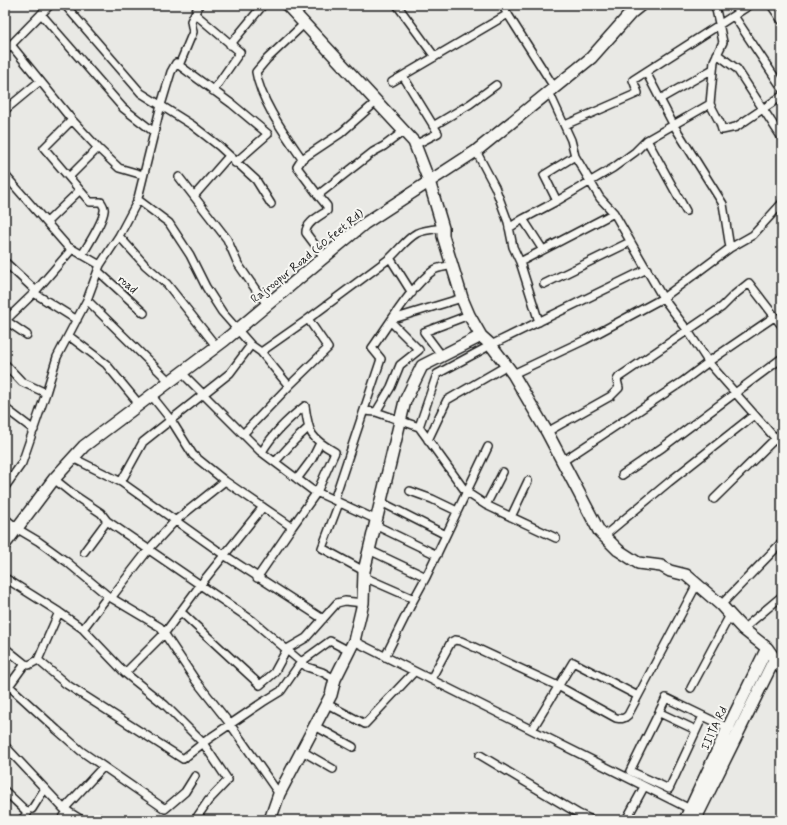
<svg xmlns="http://www.w3.org/2000/svg" width="787" height="825" font-family="Mynerve,sans-serif">
<style>
.lines{fill:none;stroke-linecap:round;stroke-linejoin:round}
.street-casing{stroke:#1c1c1c;stroke-width:10}
.secondary-casing{stroke:#1c1c1c;stroke-width:14}
.street{stroke:#f6f6f2;stroke-width:7}
.secondary{stroke:#f6f6f2;stroke-width:11}
.labels{text-anchor:middle;stroke-width:4;stroke-linejoin:round;paint-order:stroke}
.street-label{font-size:12px;fill:#1c1c1c;stroke:#f6f6f2}
</style>
<rect width="100%" height="100%" fill="#e9e9e5"/>
<filter id="ink" filterUnits="userSpaceOnUse"><feTurbulence type="fractalNoise" baseFrequency=".025" numOctaves="2"/><feDisplacementMap in="SourceGraphic" scale="8" xChannelSelector="R" yChannelSelector="G"/><feConvolveMatrix kernelMatrix="1 2 1 2 8 2 1 2 1" color-interpolation-filters="sRGB"/></filter>
<g filter="url(#ink)">
<g class="lines">
<g class="street-casing">
<path id="street" d="M 65,5 L 141,93 L 192,125 L 219,146 L 256,180 L 271,204
M 397,5 L 435,57
M 502,5 L 554,87
M 771,5 L 782,21
M 41,14 L 123,108 L 154,132
M 195,14 L 240,52 L 213,91
M 734,16 L 782,88
M 305,23 L 267,59 L 256,72 C 261,102 285,134 302,159 L 341,133 L 376,102
M 11,45 L 72,120 L 98,148 L 119,168 L 143,175
M 230,45 L 263,5
M 5,51 L 50,5
M 717,54 L 737,69 L 782,138
M 176,63 L 232,104 L 268,134 L 235,163
M 646,72 L 673,124 L 723,204 L 730,248
M 403,76 L 438,133 L 415,145
M 392,82 L 508,14
M 549,92 L 571,140 L 575,156 L 600,198 L 614,213 L 663,298 L 688,331 L 709,363 L 782,446
M 660,99 L 713,69
M 710,104 L 720,123 L 722,130 L 736,127 L 782,96
M 5,110 L 40,81
M 72,120 L 44,148 L 90,202 L 101,202 C 103,205 105,208 104,211 C 103,222 88,245 82,255
M 565,125 L 638,93 L 633,80 L 750,5
M 433,126 L 470,104 L 496,85
M 647,140 L 686,211
M 476,151 L 495,187 L 508,222 L 513,247 L 520,262 L 539,322
M 302,159 L 297,167 L 318,195 L 373,152 L 384,146 L 404,131
M 5,175 L 67,246 L 100,265
M 69,177 L 98,148
M 179,177 L 227,239 L 238,264 L 256,290 L 267,304
M 318,195 L 327,206 L 327,211 C 320,216 305,223 306,233 L 324,257
M 194,196 L 229,156
M 137,199 L 169,223 L 190,255 L 206,287 L 222,312 L 251,345 L 261,352 L 289,386
M 557,201 L 613,168 L 635,152 L 647,140 L 710,104 L 714,61 L 723,42 L 715,5
M 47,222 L 80,190
M 509,228 L 523,219
M 119,236 L 145,265 L 167,284 L 216,346
M 543,250 L 523,219 L 557,201 L 544,175 L 575,156
M 390,258 L 412,293
M 5,262 L 36,291
M 520,262 L 614,213
M 98,271 L 144,313
M 544,284 L 630,242
M 34,293 L 77,320
M 87,300 L 169,381
M 393,319 L 462,298
M 5,320 L 27,335
M 5,321 L 34,293 L 72,249
M 69,336 L 106,364 L 139,404
M 261,352 L 308,319 L 390,258 C 399,250 406,239 417,233 C 424,230 435,229 443,228
M 442,356 L 424,332 L 469,315
M 5,364 L 22,382 L 46,393
M 181,372 L 260,451 L 312,490 L 377,520
M 513,374 L 585,340 L 663,298 L 730,248 L 753,235 L 782,203
M 151,395 L 171,420 L 193,455 L 225,481 L 292,527 L 257,578
M 5,408 L 34,430
M 364,411 L 376,412 L 419,427 L 466,492 L 486,505 L 556,538
M 376,412 L 391,387 L 400,365 L 419,350 L 391,322
M 419,427 L 437,374 L 491,345 L 647,269
M 547,432 L 611,396 L 619,388 L 617,380 L 619,377 L 722,307 L 734,295 L 749,283 L 782,326
M 243,434 L 289,386 L 328,348 L 308,319
M 428,440 L 447,400 L 506,366
M 262,452 C 273,433 288,419 305,406 C 309,434 310,438 335,452 L 317,492 L 292,527
M 73,458 L 121,482 L 224,555 L 323,619
M 563,461 L 682,382 L 714,358 L 774,317
M 275,462 L 295,440 L 309,427
M 622,475 L 663,447 L 782,358
M 54,479 L 74,495 L 101,513 L 107,521 L 253,621 L 307,667 L 322,672 L 335,679
M 297,479 L 312,459 L 320,443
M 121,482 L 143,442 L 230,373 L 251,345
M 5,487 L 22,463 L 46,393 L 57,357 L 87,300 L 100,265 L 119,236 L 137,202 L 161,105 L 171,72 L 176,63 L 180,63 L 193,32 L 191,21 L 199,5
M 410,491 L 432,499 L 457,511
M 714,499 L 782,432
M 334,500 L 381,359 L 372,348 C 388,326 411,286 434,270 C 438,267 446,267 452,265
M 381,502 L 446,535
M 339,503 L 322,548 L 364,571
M 486,505 L 503,472
M 511,517 L 528,481
M 375,525 L 437,555
M 16,528 L 38,541 L 67,562 L 108,596 L 160,627 L 196,681 L 230,724 L 279,794
M 604,536 L 669,482 L 754,415
M 369,550 L 426,577
M 84,552 L 107,521
M 364,577 L 414,599 L 426,577 L 488,447
M 5,578 L 59,612 L 83,629 L 125,673 L 165,705 L 203,743 L 228,780 L 208,801 L 195,820
M 111,598 L 149,549 L 175,521 L 225,481
M 721,605 L 782,542
M 181,612 L 260,685 L 274,673 L 287,649 L 306,638 L 337,603 L 345,601 L 363,603
M 83,629 L 108,596
M 743,629 L 782,596
M 354,641 L 692,810
M 5,648 L 25,664 L 29,665 L 38,660 L 66,684 L 183,759 L 207,740 L 263,702 L 281,691 L 301,662 L 330,641 L 349,651
M 385,657 L 414,599
M 38,660 L 59,612
M 25,664 L 9,686 L 57,730 L 81,751 L 165,809 L 185,792 L 195,776
M 125,673 L 164,634 L 201,584 L 263,507
M 431,679 L 451,642 L 455,640 L 461,641 L 558,686 L 616,718 C 622,719 624,719 628,715 L 697,584
M 691,688 L 730,615
M 327,704 L 365,724 L 414,672
M 660,713 L 696,730
M 703,716 L 669,789 L 630,771 L 666,698 L 728,728 L 731,728
M 315,726 L 353,747
M 532,730 L 573,662 L 638,696
M 5,746 L 64,809 L 82,820
M 302,751 L 333,769
M 480,755 L 579,814 L 592,820
M 5,791 L 25,810 L 27,814 L 21,820
M 32,809 L 44,790
M 64,809 L 103,767
M 61,820 L 68,811
M 96,820 L 98,818 L 104,820
M 626,820 L 644,787"/>
</g>
<g class="secondary-casing">
<path id="secondary" d="M 287,5 L 414,142 L 429,181 L 443,228 L 443,236 L 463,301 L 469,315 L 481,336 L 491,345 L 513,374 L 547,432 L 599,531 L 618,550 L 638,563 L 661,566 L 670,571 L 686,575 L 721,605 L 730,615 L 743,629 L 767,648 L 782,669
M 5,521 L 15,529
M 5,544 L 54,479 L 84,446 L 225,340 L 364,224 L 476,151 L 591,58 L 631,13 L 641,5
M 270,820 L 279,794 L 331,695 L 335,679 L 354,641 L 363,603 L 364,571 L 405,401 L 422,366 L 481,336
M 685,820 L 728,728 L 767,648
M 695,820 L 775,658"/>
</g>
<use href="#street" class="street"/>
<use href="#secondary" class="secondary"/>
</g>
</g>
<g class="labels">
<g class="street-label">
<text transform="translate(307 256) rotate(-39)" y="4">Rajroopur Road (60 feet Rd)</text>
<text transform="translate(128 284) rotate(43)" y="4">road</text>
<text transform="translate(714 728) rotate(-65)" y="4">IIITA Rd</text>
</g>
</g>
<rect width="787" height="825" fill="none" stroke="#f6f6f2" stroke-width="20"/>
<rect x="10" y="10" width="767" height="805" fill="none" stroke="#1c1c1c" stroke-width="1.5" filter="url(#ink)"/>
</svg>
